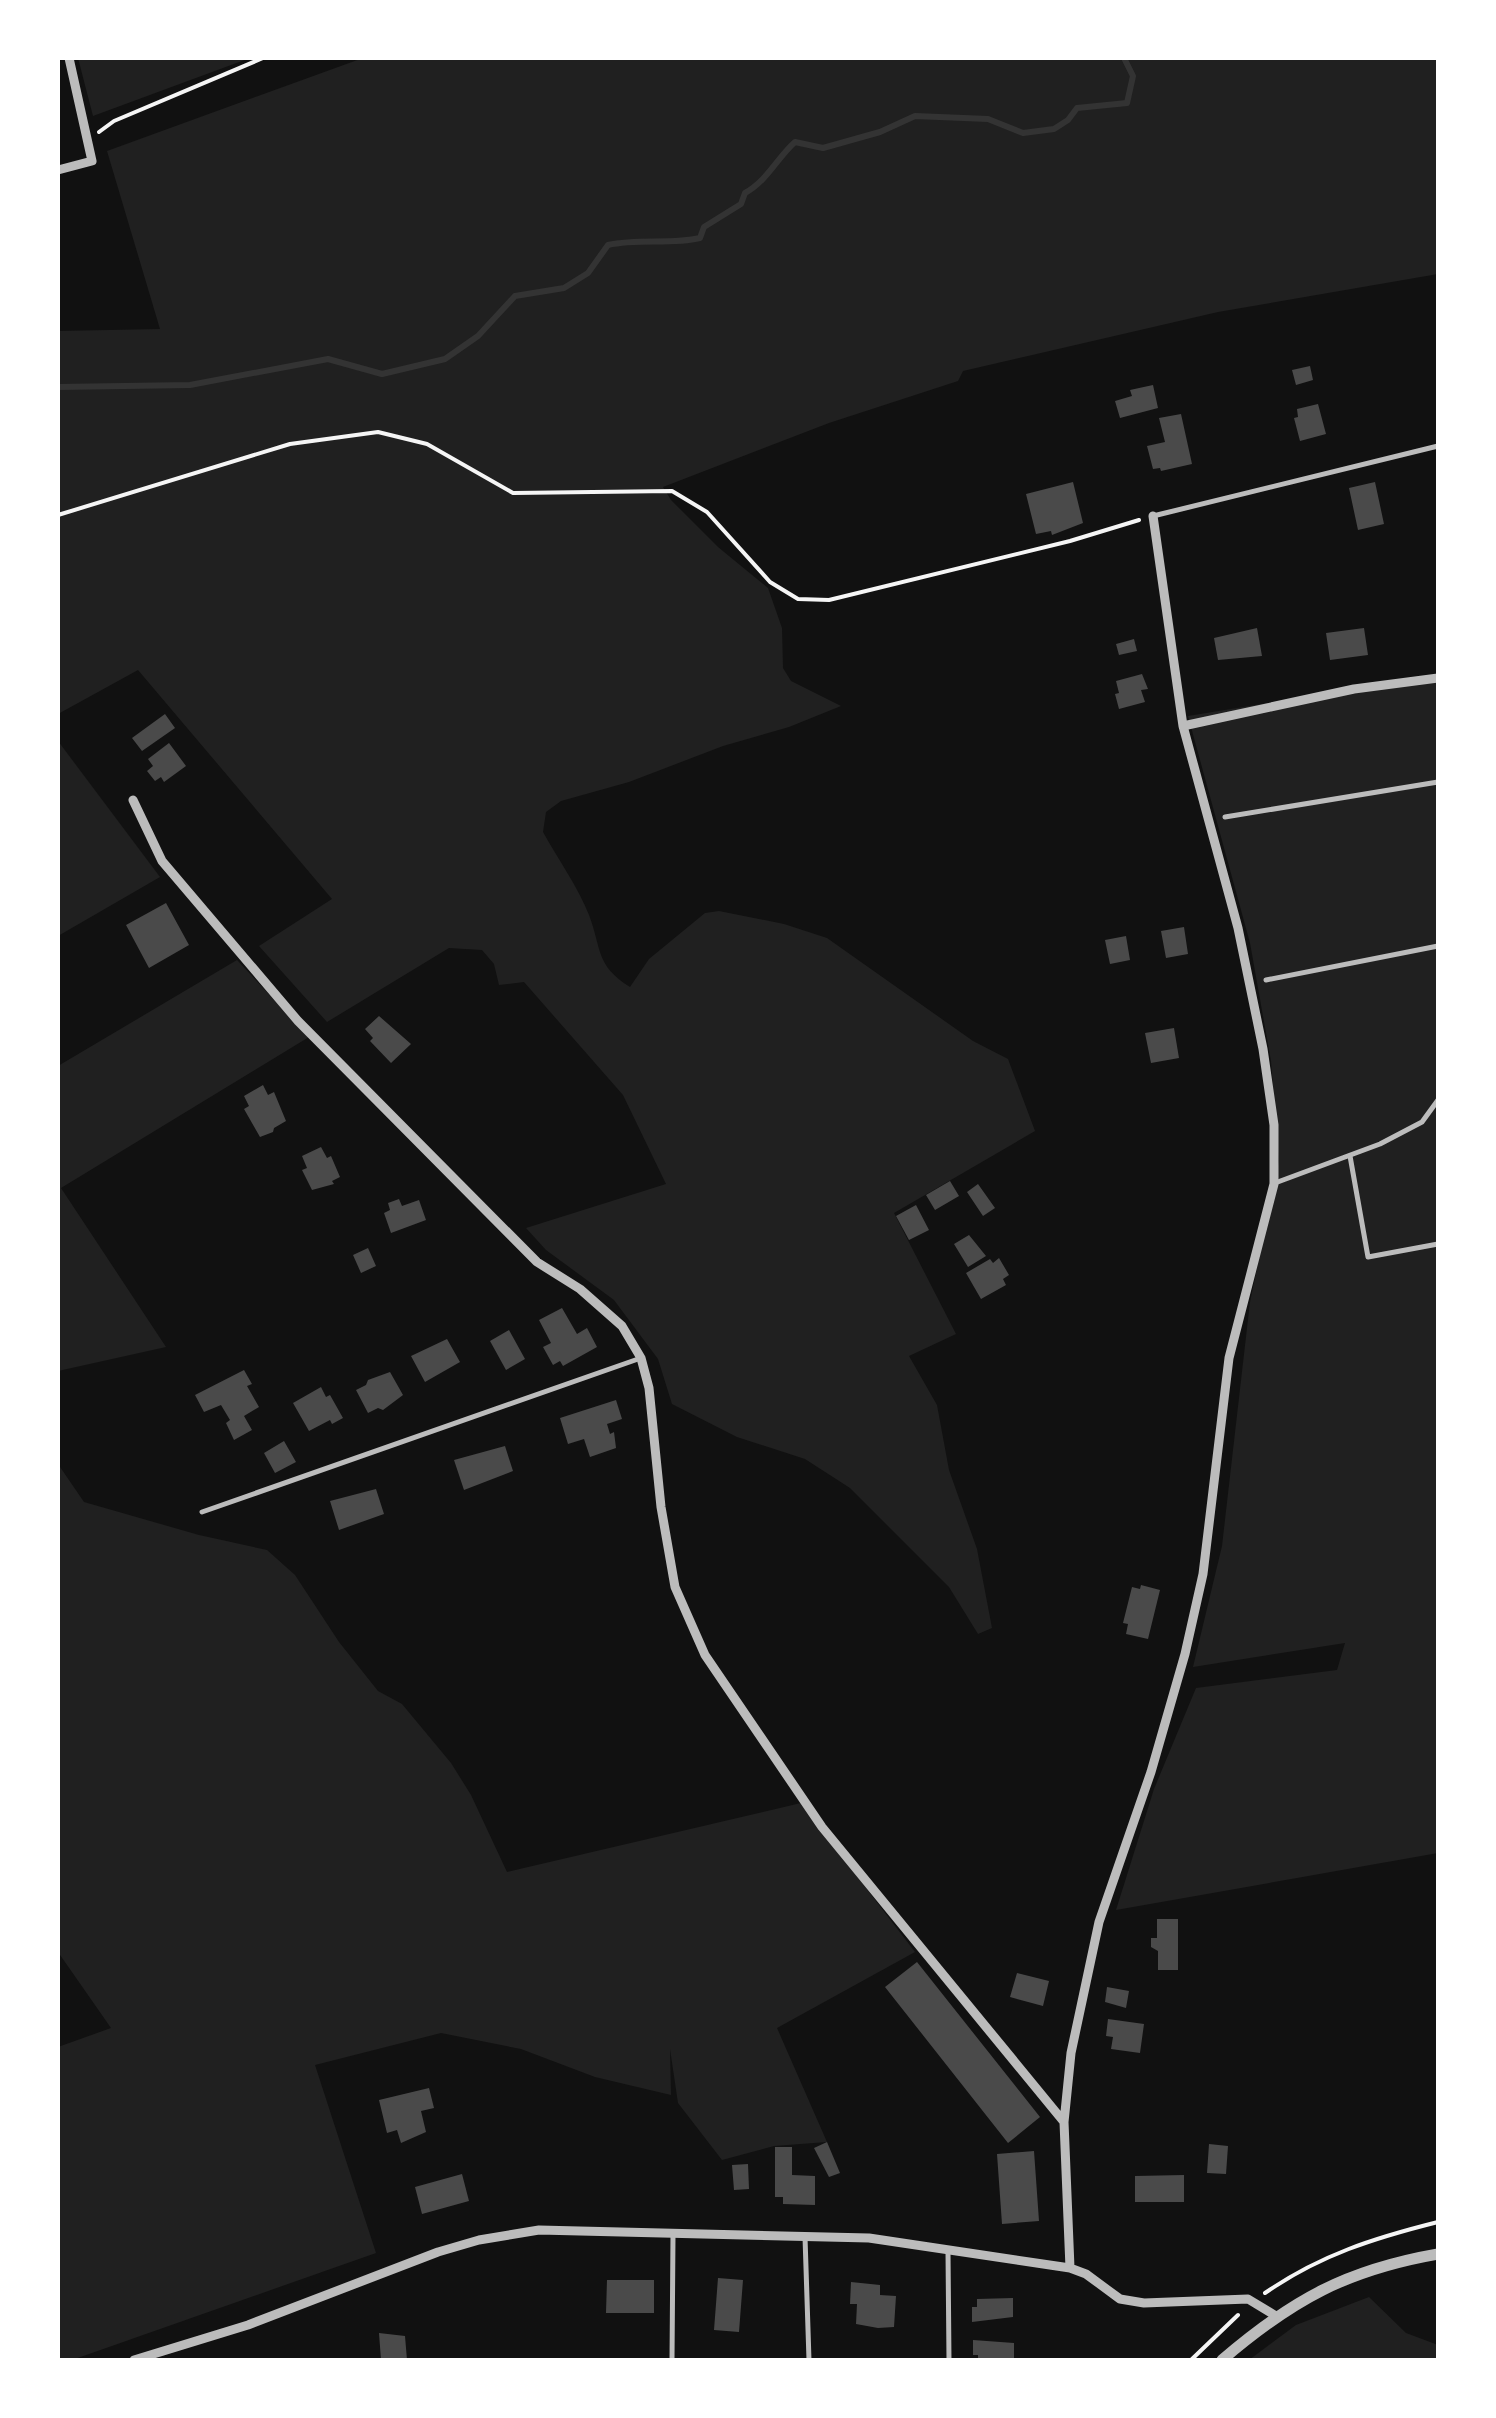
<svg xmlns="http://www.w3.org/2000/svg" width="1496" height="2418" font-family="Merriweather,serif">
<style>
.green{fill:#202020}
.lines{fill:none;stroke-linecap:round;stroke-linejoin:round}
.stream{stroke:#333;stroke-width:6}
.building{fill:#4a4a4a}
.path{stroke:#f5f5f5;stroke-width:4}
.service{stroke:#bcbcbc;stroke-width:5}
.minor{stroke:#bcbcbc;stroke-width:9}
.tertiary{stroke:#bcbcbc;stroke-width:11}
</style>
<rect width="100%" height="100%" fill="#111"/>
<path class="green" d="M 78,58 L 250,58 L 93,116 Z
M 363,58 L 1438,58 L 1438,274 L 1218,312 L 963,371 L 958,381 L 829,423 L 663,487 L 671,500 L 718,547 L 768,588 L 782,628 L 783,668 L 791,681 L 841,706 L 789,727 L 723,746 L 629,782 L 561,801 L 546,812 L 543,832 C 558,859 578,887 589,915 C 602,949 595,965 630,987 L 649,959 L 705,913 L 719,911 L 784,924 L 827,938 L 973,1041 L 1008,1059 L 1035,1131 L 894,1213 L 956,1334 L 909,1356 L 937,1405 L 949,1470 L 977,1549 L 992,1628 L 978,1634 L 949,1587 L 850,1488 L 805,1459 L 737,1437 L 672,1404 L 658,1359 L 614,1300 L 546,1250 L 526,1228 L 666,1184 L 623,1095 L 524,982 L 499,985 L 494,964 L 482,950 L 449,948 L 327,1022 L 259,946 L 332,899 L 138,670 L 58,714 L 58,331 L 160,329 L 107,151 Z
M 1438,675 L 1438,1853 L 1116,1910 L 1154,1789 L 1196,1688 L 1337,1670 L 1345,1643 L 1193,1667 L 1222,1546 L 1250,1302 L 1279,1161 L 1271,1061 L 1250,943 L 1188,716 Z
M 58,741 L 160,877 L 58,936 Z
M 237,960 L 309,1037 L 61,1188 L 166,1347 L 58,1371 L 58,1066 Z
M 58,1464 L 84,1502 L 199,1535 L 267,1550 L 295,1575 L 339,1642 L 378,1691 L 402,1704 L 451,1763 L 471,1795 L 507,1872 L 801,1803 L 915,1952 L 777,2028 L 827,2142 L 774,2146 L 722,2160 L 678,2103 L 670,2049 L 671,2095 L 595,2077 L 521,2049 L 441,2033 L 315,2065 L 376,2253 L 72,2360 L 58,2360 L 58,2047 L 111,2028 L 58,1952 Z
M 1369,2297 L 1406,2333 L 1438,2345 L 1438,2360 L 1249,2360 L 1296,2325 Z"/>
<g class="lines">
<path class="stream" d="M 58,387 L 190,385 L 328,359 L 382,374 L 445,359 L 478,336 L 515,296 L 564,288 L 588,273 L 608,245 C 639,238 671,245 700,238 L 704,227 L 741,204 L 745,193 C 767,181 777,158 795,142 L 823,148 L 880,132 L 915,116 L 988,119 L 1023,133 L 1054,129 L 1068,120 L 1077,108 L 1127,103 L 1133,76 L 1124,58"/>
</g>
<path class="building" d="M 1310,366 L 1313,380 L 1296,385 L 1292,370 Z
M 1153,385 L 1158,408 L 1120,418 L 1115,401 L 1132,396 L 1130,390 Z
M 1318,404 L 1326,434 L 1300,441 L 1294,418 L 1298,417 L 1297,409 Z
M 1181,414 L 1192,464 L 1161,471 L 1160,468 L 1153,469 L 1147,446 L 1165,442 L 1159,418 Z
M 1073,482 L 1083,523 L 1052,535 L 1051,531 L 1036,534 L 1026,494 Z
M 1375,482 L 1384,524 L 1358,530 L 1349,488 Z
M 1257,628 L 1262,656 L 1218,660 L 1214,638 Z
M 1364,628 L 1368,655 L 1330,660 L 1326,633 Z
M 1134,639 L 1137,651 L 1119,655 L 1116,644 Z
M 1142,674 L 1148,689 L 1141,690 L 1145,702 L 1119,709 L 1115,694 L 1119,693 L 1116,681 Z
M 165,714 L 175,728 L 142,751 L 132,738 Z
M 169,743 L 186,766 L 164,782 L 161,777 L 155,781 L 147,771 L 153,766 L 148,759 Z
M 166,903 L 189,945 L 149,968 L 126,925 Z
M 1184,927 L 1188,954 L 1166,958 L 1161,931 Z
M 1126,936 L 1130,960 L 1110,964 L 1105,940 Z
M 379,1016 L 411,1044 L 391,1063 L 370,1041 L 373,1038 L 365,1029 Z
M 1174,1028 L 1179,1058 L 1151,1063 L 1145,1033 Z
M 263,1085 L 268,1095 L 274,1092 L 286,1121 L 274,1128 L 273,1132 L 260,1137 L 244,1109 L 249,1106 L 244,1096 Z
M 321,1147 L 327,1158 L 331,1156 L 340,1177 L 332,1181 L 334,1184 L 312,1190 L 302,1170 L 307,1168 L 302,1156 Z
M 950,1181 L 959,1196 L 935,1210 L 926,1195 Z
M 978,1184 L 995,1208 L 983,1216 L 967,1192 Z
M 399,1199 L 402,1206 L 419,1200 L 426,1220 L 391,1233 L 384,1213 L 390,1210 L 388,1203 Z
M 916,1205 L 929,1230 L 909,1240 L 896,1216 Z
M 969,1235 L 986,1256 L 968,1267 L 954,1244 Z
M 368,1248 L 376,1266 L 361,1273 L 353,1255 Z
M 999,1258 L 1009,1275 L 1003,1279 L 1006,1285 L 981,1299 L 966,1273 L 990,1259 L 993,1263 Z
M 562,1308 L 577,1334 L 587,1328 L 597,1347 L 563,1366 L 560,1361 L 553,1365 L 543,1347 L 551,1343 L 539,1320 Z
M 509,1330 L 525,1359 L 506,1370 L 490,1341 Z
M 447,1339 L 460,1362 L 425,1382 L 411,1356 Z
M 244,1370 L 252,1384 L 247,1386 L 259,1407 L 244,1416 L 252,1430 L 234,1440 L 226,1423 L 230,1420 L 221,1405 L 204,1412 L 195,1395 Z
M 390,1372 L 403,1395 L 383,1410 L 378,1408 L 368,1413 L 356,1390 L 366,1385 L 368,1380 Z
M 321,1387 L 326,1397 L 330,1395 L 343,1418 L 332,1424 L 330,1420 L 309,1431 L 293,1403 Z
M 616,1400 L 622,1419 L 607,1424 L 610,1434 L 614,1432 L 616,1448 L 590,1457 L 584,1439 L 568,1444 L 560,1418 Z
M 284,1441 L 296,1462 L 275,1473 L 264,1453 Z
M 505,1446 L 513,1471 L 464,1490 L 454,1460 Z
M 376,1489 L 384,1514 L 339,1530 L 330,1501 Z
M 1141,1585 L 1160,1590 L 1148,1639 L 1126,1634 L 1128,1624 L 1123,1623 L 1132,1587 L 1140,1589 Z
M 1157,1919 L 1178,1919 L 1178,1970 L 1158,1970 L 1158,1951 L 1151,1947 L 1151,1938 L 1157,1938 Z
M 917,1962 L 1040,2117 L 1008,2143 L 885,1987 Z
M 1017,1973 L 1049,1981 L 1043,2006 L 1010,1997 Z
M 1107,1987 L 1129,1991 L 1126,2008 L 1105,2002 Z
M 1108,2019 L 1144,2024 L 1140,2053 L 1111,2049 L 1113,2037 L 1106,2036 Z
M 429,2088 L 434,2108 L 421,2111 L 426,2132 L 401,2143 L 397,2130 L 387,2133 L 379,2100 Z
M 827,2142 L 840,2173 L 829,2177 L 814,2148 Z
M 1209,2144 L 1228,2146 L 1226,2174 L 1207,2173 Z
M 775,2147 L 792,2147 L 792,2175 L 815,2176 L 815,2205 L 783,2204 L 783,2197 L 775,2197 Z
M 1034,2151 L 1039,2221 L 1002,2224 L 997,2154 Z
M 748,2164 L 749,2189 L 734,2190 L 732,2165 Z
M 462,2174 L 469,2201 L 422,2214 L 415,2187 Z
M 1184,2175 L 1184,2202 L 1135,2202 L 1135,2176 Z
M 718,2278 L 743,2280 L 739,2332 L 714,2330 Z
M 607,2280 L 654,2280 L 654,2313 L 606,2313 Z
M 851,2282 L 880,2285 L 880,2295 L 896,2296 L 894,2327 L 878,2328 L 856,2324 L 857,2304 L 850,2304 Z
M 1013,2298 L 1013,2317 L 972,2322 L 972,2307 L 977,2307 L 977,2299 Z
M 379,2333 L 405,2336 L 407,2360 L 381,2360 Z
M 973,2340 L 1014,2343 L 1014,2360 L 978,2360 L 978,2355 L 973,2355 Z"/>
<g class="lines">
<path class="path" d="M 99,132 L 114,121 L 263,58
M 58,515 L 290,444 L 378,432 L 427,444 L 513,493 L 672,491 L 707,512 L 770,582 L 798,599 L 829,600 L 1070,541 L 1139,520
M 1265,2293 C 1320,2255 1374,2238 1438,2222
M 1191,2360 L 1238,2315"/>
<path class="service" d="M 1153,516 L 1438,446
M 1225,817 L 1438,782
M 1266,980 L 1438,946
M 1350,1156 L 1368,1257 L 1438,1244
M 1275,1183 L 1380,1144 L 1422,1122 L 1438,1100
M 202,1512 L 641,1358
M 805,2237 L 809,2360
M 948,2252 L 949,2360
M 672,2360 L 673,2236"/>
<path class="minor" d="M 58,170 L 92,161 L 69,58
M 1183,726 L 1354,689 L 1438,678
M 133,800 L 162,861 L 298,1021 L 537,1262 L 580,1289 L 622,1326 L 641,1358 L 649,1388 L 661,1507 L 675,1587 L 705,1655 L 822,1827 L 1064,2122
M 1070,2268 L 1064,2122 L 1071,2053 L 1099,1922 L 1151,1772 L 1185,1654 L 1203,1574 L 1229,1358 L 1274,1184 L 1274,1125 L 1263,1049 L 1238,928 L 1183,726 L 1153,516
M 134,2360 L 248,2325 L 438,2252 L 479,2240 L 539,2230 L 869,2238 L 1070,2268 L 1086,2274 L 1120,2299 L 1144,2303 L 1248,2299 L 1276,2316"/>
<path class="tertiary" d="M 1222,2360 C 1292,2300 1346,2270 1438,2254"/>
</g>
<rect width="1496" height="2418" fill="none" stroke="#ffffff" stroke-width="120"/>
</svg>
